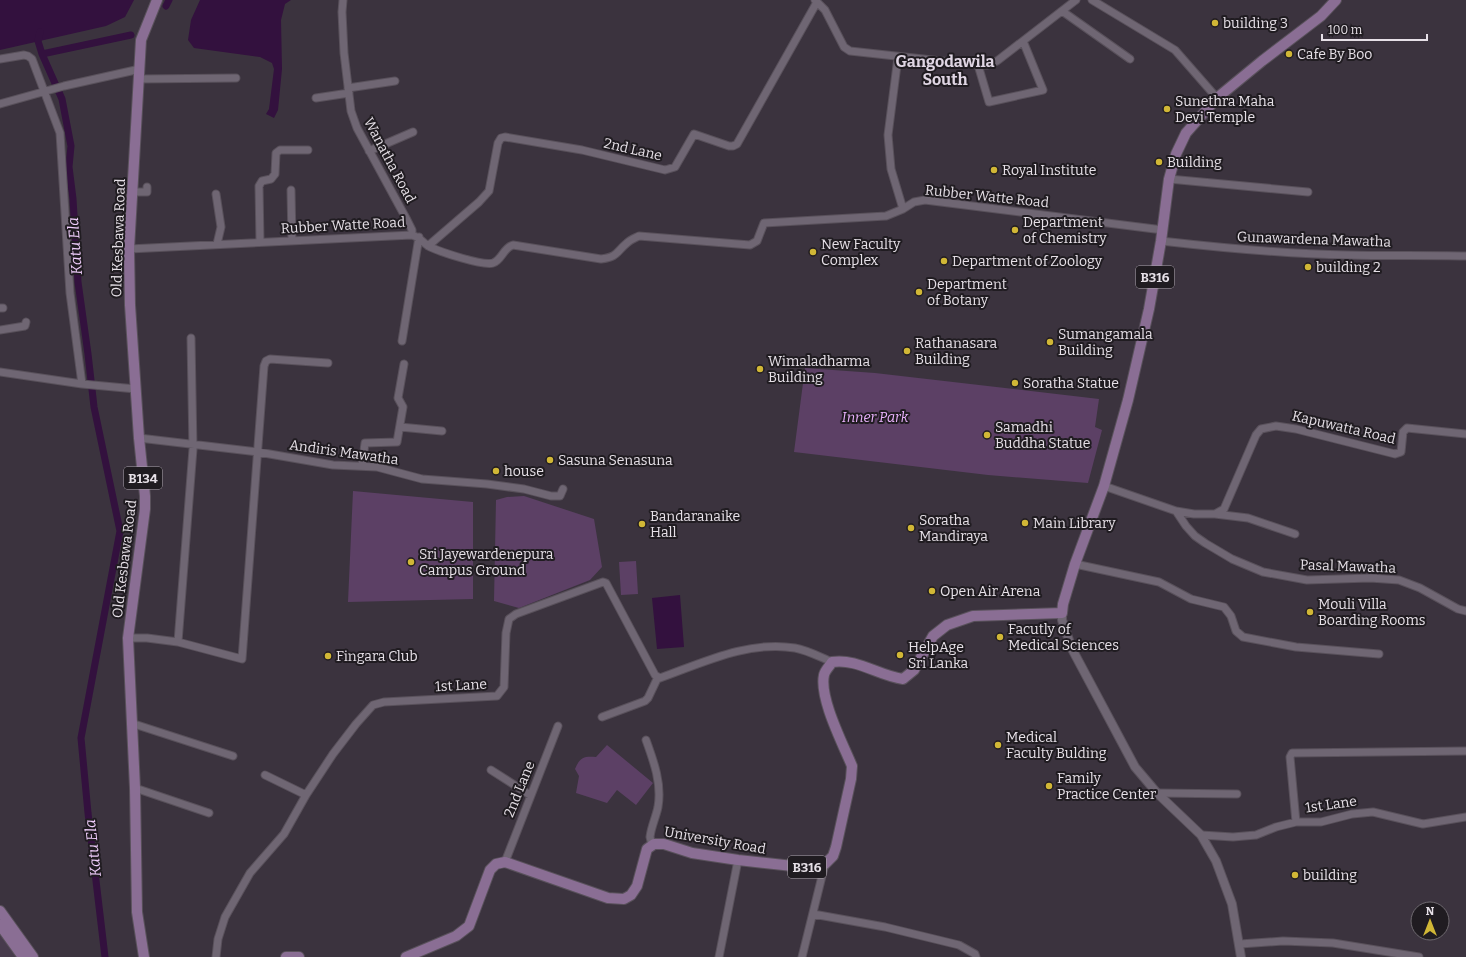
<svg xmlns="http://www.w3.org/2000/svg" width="1466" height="957" font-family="Bitter,serif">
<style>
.built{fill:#473b4c}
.green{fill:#5c4065}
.water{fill:#33113e}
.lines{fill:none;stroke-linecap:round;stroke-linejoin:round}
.canal{stroke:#33113e;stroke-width:7}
.minor-casing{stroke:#59515b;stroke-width:9}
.tertiary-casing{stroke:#59515b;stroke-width:10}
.primary-casing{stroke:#59515b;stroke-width:12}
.minor{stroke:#6f6673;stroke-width:7}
.tertiary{stroke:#6f6673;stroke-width:8}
.primary{stroke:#8a6e94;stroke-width:10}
.poi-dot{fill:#d1b736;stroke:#201c21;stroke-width:1.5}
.labels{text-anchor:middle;stroke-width:4;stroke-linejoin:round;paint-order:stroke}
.shield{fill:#201c21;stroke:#aba5ac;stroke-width:1}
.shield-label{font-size:13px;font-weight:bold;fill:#e6e0e7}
.poi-label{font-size:14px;fill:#e6e0e7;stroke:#201c21;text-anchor:start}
.street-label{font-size:14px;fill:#e6e0e7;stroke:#201c21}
.park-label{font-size:14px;font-style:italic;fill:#eab2fd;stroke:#201c21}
.water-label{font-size:15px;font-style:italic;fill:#eeccfa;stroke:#201c21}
.quarter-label{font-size:16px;font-weight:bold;fill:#e0d6e4;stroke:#201c21}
</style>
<rect width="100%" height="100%" fill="#3b333e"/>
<path class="built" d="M 0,934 L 11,949 L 17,957 L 0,957 Z"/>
<path class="green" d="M 805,368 L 875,373 L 1099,399 L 1095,427 L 1102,430 L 1088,483 L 988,475 L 794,452 Z
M 353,491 L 473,502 L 473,599 L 348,602 Z
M 524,496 L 594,519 L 602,567 L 590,580 L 519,608 L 494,601 L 496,500 L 507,497 Z
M 636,561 L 638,594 L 621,595 L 619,562 Z
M 607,745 L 653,783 L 636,805 L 617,790 L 607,803 L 576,793 L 579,776 L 575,769 C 580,757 584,756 596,757 Z"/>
<path class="water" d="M 0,0 L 134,0 L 125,17 L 106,26 L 0,50 Z
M 200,0 L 291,0 L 285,4 L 281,20 L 282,69 L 278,110 L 274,118 L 266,114 L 269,109 L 274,69 L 272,63 L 260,57 L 194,48 L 188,40 L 191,20 Z
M 680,595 L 684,647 L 657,649 L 652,598 Z"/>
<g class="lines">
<path class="canal" d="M 166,6 L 169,0
M 40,32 L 38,41 L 42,54
M 105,957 L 88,813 L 81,738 L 120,531 L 94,407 L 88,354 L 78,282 L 73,199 L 69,167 L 71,146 L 62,99 L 42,54 L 131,35"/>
<g class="minor-casing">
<path id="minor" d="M 343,0 L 342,12 L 344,53 L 351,111 L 357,128 L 407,220 L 412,230 L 412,235
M 815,0 L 825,10 L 844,47 L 850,51 L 978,65 L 987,65 L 997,61 L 1076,0
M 1092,0 L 1175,50 L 1217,98
M 1062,11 L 1130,59
M 898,57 L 888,135 L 891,169 L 903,209
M 0,59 L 24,55 L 28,56 L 32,59 L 60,133 L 70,293 L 82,384
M 978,65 L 989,102 L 1043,90 L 1023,41
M 139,79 L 236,78
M 348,88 L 395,81
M 316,98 L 349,93
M 0,104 L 64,86 L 140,69
M 369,151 L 413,132
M 1169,179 L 1308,192
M 291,190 L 292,241
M 133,192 L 147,192 L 147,187
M 216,194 L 221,227 L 217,244
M 1161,241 C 1223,248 1285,254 1347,255 C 1387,256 1426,255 1466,256
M 260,242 L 259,186 L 262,181 L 271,179 L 275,174 L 276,153 L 280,150 L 308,150
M 428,246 L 479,202 L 489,191 L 498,143 L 501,138 L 505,137 L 582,150 L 665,170 L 675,167 L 694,134 L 729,146 L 733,146 L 737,144 L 817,2
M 129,249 L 412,235 C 422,238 422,243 430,247 C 441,252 482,266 493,263 C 502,260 503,248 513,245 L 601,259 C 618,257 616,252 627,243 C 630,240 635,238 639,236 L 750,245 L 757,241 L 764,223 L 886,216 L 903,209 L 914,202 L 925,200 L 1163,230
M 0,308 L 3,308
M 0,330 L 25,326 L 26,322
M 402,341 L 419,237
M 0,372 L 82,384 L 136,389
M 400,427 L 442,431
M 139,438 L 258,452 L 333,465 L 377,467 L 422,479 L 487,484 L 524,489 L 551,496 L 560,496 L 563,489
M 362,466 L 365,443 L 397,442 L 403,407 L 398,398 L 404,364
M 1104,486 L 1176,511 L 1186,526 L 1195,536 L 1205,543 L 1232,559 L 1263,572 L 1307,580 L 1370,578 L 1399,580 L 1420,588 L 1458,609 L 1466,611
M 1176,511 L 1194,514 L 1215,514 L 1224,509 L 1256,435 L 1261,429 L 1276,426 L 1296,429 L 1395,454 L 1401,452 L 1403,432 L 1407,428 L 1466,434
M 1215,514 L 1248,518 L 1295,534
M 1075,564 L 1159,582 L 1191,599 L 1224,607 L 1231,616 L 1236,631 L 1243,637 L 1296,647 L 1379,654
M 128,638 L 147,638 L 178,642 L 242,659 L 264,366 L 266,361 L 270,359 L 328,363
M 178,642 L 193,449 L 191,338
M 602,717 L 645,701 L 648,698 L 658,677
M 131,723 L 233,756
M 646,740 C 654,762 662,784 658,807 C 656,817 651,827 650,837 L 651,841 L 654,844
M 491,770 L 530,795
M 265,775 L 306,795
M 135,788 L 209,813
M 1157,793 L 1237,794
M 1296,822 L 1290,757 L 1292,753 L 1466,751
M 1201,835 L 1233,837 L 1256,835 L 1276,827 L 1296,822 L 1321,822 L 1352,814 L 1373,812 L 1423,824 L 1466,817
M 505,862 L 558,726
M 813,914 L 885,927 L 959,945 L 975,954 L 976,957
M 1240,944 L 1283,941 L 1333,943 L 1419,957
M 216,957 L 218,939 L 225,917 L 250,873 L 284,834 L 306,795 L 333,754 L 356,724 L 373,705 L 384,702 L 497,696 L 504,687 L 506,633 L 509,619 L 516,614 L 603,582 L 606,583 L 655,675 L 660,678 C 702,663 749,640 795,648 C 807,650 820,657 832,662
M 719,957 L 738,860
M 802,957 L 825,864"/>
</g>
<g class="tertiary-casing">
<path id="tertiary" d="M 1062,613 L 1062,620 L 1072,649 L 1135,767 L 1157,793 L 1201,835 L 1216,861 L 1232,904 L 1241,957"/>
</g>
<g class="primary-casing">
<path id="primary" d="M 0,911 L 33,957
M 0,925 L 23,957
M 144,957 L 137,912 L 135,788 L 128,638 L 145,509 L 145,496 L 139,438 L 130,305 L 129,249 L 141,40 L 157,0
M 286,957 L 299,957
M 406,957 L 456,936 L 469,926 L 490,870 L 496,864 L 505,862 L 608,898 L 624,899 L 631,895 L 637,886 L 647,849 L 654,844 L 664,844 L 692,853 L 738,860 L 811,868 L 825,864 L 833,856 L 836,847 L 851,779 L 852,766 C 843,744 819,698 824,675 C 825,670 830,666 832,662 C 857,658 879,676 903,679 L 914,670 L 933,636 L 947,625 L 973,616 L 1062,613 L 1063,604 L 1075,564 L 1104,486 L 1128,400 L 1149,309 L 1161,241 L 1169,179 L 1176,154 L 1186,133 L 1217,98 L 1262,61 L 1321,16 L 1336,0"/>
</g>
<use href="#minor" class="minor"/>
<use href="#tertiary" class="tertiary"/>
<use href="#primary" class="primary"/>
</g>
<g class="poi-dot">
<circle cx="1215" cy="23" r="4"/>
<circle cx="1289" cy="54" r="4"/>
<circle cx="1167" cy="109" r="4"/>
<circle cx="1159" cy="162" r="4"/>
<circle cx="994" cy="170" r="4"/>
<circle cx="1015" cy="230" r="4"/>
<circle cx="813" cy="252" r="4"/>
<circle cx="944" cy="261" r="4"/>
<circle cx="1308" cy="267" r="4"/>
<circle cx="919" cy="292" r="4"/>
<circle cx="1050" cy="342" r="4"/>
<circle cx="907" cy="351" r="4"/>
<circle cx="760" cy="369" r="4"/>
<circle cx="1015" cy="383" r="4"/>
<circle cx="987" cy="435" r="4"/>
<circle cx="550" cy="460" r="4"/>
<circle cx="496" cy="471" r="4"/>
<circle cx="1025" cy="523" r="4"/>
<circle cx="642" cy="524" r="4"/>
<circle cx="911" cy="528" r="4"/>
<circle cx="411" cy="562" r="4"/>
<circle cx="932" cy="591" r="4"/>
<circle cx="1310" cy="612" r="4"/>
<circle cx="1000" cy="637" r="4"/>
<circle cx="900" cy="655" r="4"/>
<circle cx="328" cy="656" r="4"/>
<circle cx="998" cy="745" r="4"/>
<circle cx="1049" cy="786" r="4"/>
<circle cx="1295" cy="875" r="4"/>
</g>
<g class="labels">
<g class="shield">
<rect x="1136" y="266" width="38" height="22" rx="3"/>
<rect x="124" y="467" width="38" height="22" rx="3"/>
<rect x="788" y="856" width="38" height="22" rx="3"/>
</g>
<g class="shield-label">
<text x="1155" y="282">B316</text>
<text x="143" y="483">B134</text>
<text x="807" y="872">B316</text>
</g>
<g class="poi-label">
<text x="1223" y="28">building 3</text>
<text x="1297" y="59">Cafe By Boo</text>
<text x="1175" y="106">Sunethra Maha<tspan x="1175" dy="16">Devi Temple</tspan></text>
<text x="1167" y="167">Building</text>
<text x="1002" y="175">Royal Institute</text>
<text x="1023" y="227">Department<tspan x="1023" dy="16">of Chemistry</tspan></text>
<text x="821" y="249">New Faculty<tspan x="821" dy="16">Complex</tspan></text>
<text x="952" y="266">Department of Zoology</text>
<text x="1316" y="272">building 2</text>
<text x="927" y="289">Department<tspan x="927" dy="16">of Botany</tspan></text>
<text x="1058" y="339">Sumangamala<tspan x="1058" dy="16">Building</tspan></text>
<text x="915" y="348">Rathanasara<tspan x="915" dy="16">Building</tspan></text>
<text x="768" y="366">Wimaladharma<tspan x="768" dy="16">Building</tspan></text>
<text x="1023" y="388">Soratha Statue</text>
<text x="995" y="432">Samadhi<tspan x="995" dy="16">Buddha Statue</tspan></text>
<text x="558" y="465">Sasuna Senasuna</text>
<text x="504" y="476">house</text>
<text x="650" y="521">Bandaranaike<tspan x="650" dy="16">Hall</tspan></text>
<text x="919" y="525">Soratha<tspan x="919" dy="16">Mandiraya</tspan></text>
<text x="1033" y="528">Main Library</text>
<text x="419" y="559">Sri Jayewardenepura<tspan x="419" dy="16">Campus Ground</tspan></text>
<text x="940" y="596">Open Air Arena</text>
<text x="1318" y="609">Mouli Villa<tspan x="1318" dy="16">Boarding Rooms</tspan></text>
<text x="1008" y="634">Facutly of<tspan x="1008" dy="16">Medical Sciences</tspan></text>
<text x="908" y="652">HelpAge<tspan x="908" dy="16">Sri Lanka</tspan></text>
<text x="336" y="661">Fingara Club</text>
<text x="1006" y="742">Medical<tspan x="1006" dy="16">Faculty Bulding</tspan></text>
<text x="1057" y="783">Family<tspan x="1057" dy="16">Practice Center</tspan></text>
<text x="1303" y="880">building</text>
</g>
<g class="street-label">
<text transform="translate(633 149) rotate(13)" y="5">2nd Lane</text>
<text transform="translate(390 160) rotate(62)" y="5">Wanatha Road</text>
<text transform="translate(987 196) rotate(6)" y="5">Rubber Watte Road</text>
<text transform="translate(343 225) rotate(-3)" y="5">Rubber Watte Road</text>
<text transform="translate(118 238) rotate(-88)" y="5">Old Kesbawa Road</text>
<text transform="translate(1314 239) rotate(2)" y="5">Gunawardena Mawatha</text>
<text transform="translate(1344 427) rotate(13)" y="5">Kapuwatta Road</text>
<text transform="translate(344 452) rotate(8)" y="5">Andiris Mawatha</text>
<text transform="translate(124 559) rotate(-83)" y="5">Old Kesbawa Road</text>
<text transform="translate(1348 566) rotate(2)" y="5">Pasal Mawatha</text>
<text transform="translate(461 685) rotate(-3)" y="5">1st Lane</text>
<text transform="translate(519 789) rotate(-68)" y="5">2nd Lane</text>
<text transform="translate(1331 804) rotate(-8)" y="5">1st Lane</text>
<text transform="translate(715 840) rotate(10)" y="5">University Road</text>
</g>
<g class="park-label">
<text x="875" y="422">Inner Park</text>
</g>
<g class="water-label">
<text transform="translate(75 246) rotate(-94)" y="5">Katu Ela</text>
<text transform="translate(93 848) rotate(-96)" y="5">Katu Ela</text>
</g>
<g class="quarter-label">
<text x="945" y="67">Gangodawila<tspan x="945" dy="18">South</tspan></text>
</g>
</g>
<g transform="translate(1430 921)"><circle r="19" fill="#201c21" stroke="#6f6a70"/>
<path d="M0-3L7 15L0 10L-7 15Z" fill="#d1b736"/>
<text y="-6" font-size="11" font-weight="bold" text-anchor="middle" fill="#e6e0e7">N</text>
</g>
<path d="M1322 34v6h105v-6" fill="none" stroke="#e6e0e7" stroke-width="2"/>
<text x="1328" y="34" font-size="12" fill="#e6e0e7" stroke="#201c21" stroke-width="3" paint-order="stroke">100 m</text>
</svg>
